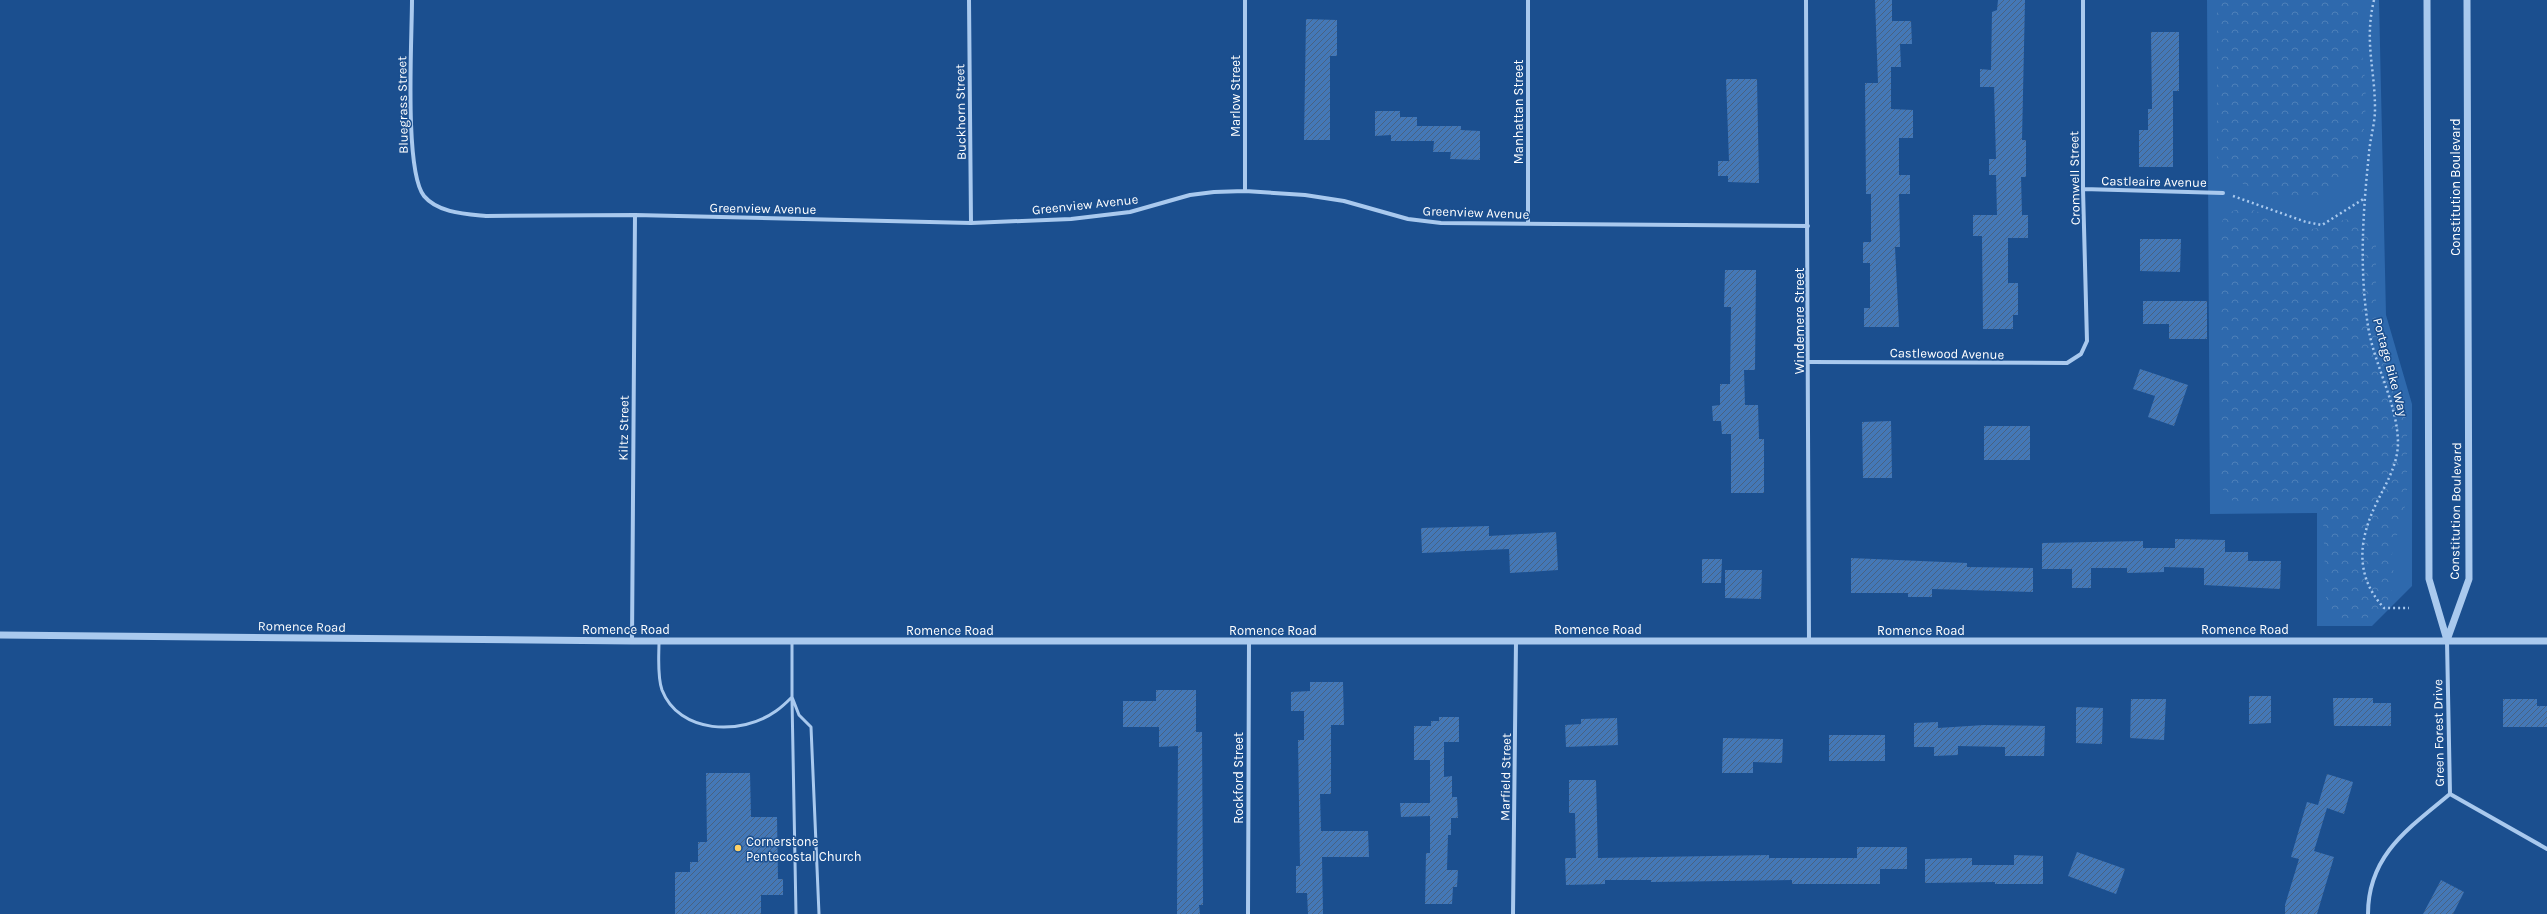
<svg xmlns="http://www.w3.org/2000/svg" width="2547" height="914" font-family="Karla,sans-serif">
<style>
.green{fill:#2e69ad}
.forest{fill:url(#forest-crowns)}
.building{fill:url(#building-hatch)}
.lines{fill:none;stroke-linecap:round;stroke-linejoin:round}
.path{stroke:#a9c9ee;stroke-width:2.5;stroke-dasharray:2 3;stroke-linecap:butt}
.service{stroke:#a9c9ee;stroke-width:3}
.minor{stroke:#a9c9ee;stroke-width:4}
.tertiary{stroke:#a9c9ee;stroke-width:7}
.poi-dot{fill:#ffd166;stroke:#1b4f8f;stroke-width:1.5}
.labels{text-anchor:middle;stroke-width:3;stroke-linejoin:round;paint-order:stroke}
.street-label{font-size:13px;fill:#fff;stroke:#1b4f8f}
.poi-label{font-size:13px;fill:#fff;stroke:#1b4f8f;text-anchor:start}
</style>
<defs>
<pattern id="forest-crowns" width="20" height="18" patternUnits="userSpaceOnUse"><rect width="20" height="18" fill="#2e69ad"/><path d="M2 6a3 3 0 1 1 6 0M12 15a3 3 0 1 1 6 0" fill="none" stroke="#4d80b9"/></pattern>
<pattern id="building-hatch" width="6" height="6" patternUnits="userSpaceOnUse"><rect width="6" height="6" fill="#4478b7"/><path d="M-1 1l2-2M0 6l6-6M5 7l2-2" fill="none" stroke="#486282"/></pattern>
</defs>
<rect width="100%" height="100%" fill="#1b4f8f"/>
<path class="green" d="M 2207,0 L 2379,0 L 2386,315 L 2412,404 L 2412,586 L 2372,626 L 2317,626 L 2317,513 L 2210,514 Z"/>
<path class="forest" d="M 2217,0 L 2359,0 C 2355,27 2363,52 2365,79 C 2367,106 2365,140 2356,166 C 2353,173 2343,182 2337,186 C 2327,191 2318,197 2306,199 C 2286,201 2234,186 2222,168 C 2220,165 2219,161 2217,157 Z
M 2244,208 C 2265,212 2284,226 2305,229 C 2323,231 2339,216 2356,220 C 2368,223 2374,233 2376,244 L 2376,327 L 2380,347 L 2407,421 L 2407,499 L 2392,554 L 2394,579 L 2390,598 L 2372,616 L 2361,620 L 2348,620 L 2335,615 L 2326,598 L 2323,516 L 2316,507 L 2307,504 C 2291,504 2239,509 2229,498 C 2222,492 2221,484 2220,475 L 2219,233 C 2221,218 2228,210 2244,208 Z"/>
<path class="building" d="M 1875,0 L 1892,0 L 1892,21 L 1911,21 L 1912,44 L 1900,44 L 1901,67 L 1891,67 L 1891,109 L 1913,110 L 1913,138 L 1899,138 L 1899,175 L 1910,175 L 1910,194 L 1899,194 L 1900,247 L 1895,247 L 1899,327 L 1864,327 L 1864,308 L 1870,308 L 1870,263 L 1863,263 L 1863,242 L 1871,242 L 1871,194 L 1866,194 L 1865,83 L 1878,83 Z
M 1998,0 L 2025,0 L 2022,140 L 2026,140 L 2026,177 L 2021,177 L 2022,215 L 2028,215 L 2028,238 L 2008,238 L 2008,283 L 2018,283 L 2018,315 L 2013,315 L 2013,329 L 1983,329 L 1982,236 L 1973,236 L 1973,215 L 1997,215 L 1996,175 L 1989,175 L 1989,159 L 1996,159 L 1994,87 L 1980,87 L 1980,69 L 1991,70 L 1992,12 L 1997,10 Z
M 1306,19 L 1337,20 L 1337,56 L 1330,56 L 1330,140 L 1304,140 Z
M 2151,32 L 2179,32 L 2179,91 L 2173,91 L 2173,167 L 2139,167 L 2139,130 L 2148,130 L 2148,109 L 2152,109 Z
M 1726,79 L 1757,79 L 1759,183 L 1728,182 L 1728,176 L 1718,176 L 1718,161 L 1729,161 Z
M 1375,111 L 1400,111 L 1400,117 L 1417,117 L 1417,126 L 1461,126 L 1461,130 L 1480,131 L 1480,160 L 1450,159 L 1451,152 L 1433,152 L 1434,141 L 1391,141 L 1391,135 L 1375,136 Z
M 2140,239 L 2181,239 L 2180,272 L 2140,271 Z
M 1725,270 L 1756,270 L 1755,370 L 1744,370 L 1745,405 L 1758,405 L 1759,439 L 1764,439 L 1764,493 L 1731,493 L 1731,434 L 1722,434 L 1721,421 L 1713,421 L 1712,406 L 1720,405 L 1720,384 L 1730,384 L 1731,307 L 1724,307 Z
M 2143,301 L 2207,301 L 2207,339 L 2169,339 L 2169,324 L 2143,324 Z
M 2140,369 L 2188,385 L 2174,426 L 2148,417 L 2155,396 L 2133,389 Z
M 1891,421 L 1892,478 L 1863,478 L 1862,422 Z
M 1984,426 L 2030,426 L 2030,460 L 1984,460 Z
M 1489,526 L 1489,536 L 1556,532 L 1558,570 L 1510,573 L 1509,549 L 1422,553 L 1421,528 Z
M 2175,539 L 2225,540 L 2225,552 L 2248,552 L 2248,561 L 2281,561 L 2280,589 L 2204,585 L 2204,568 L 2164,567 L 2164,572 L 2127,573 L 2127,568 L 2091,568 L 2091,588 L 2072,588 L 2072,569 L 2042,569 L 2042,543 L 2143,541 L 2143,548 L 2175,548 Z
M 1851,558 L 1967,563 L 1967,567 L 2033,568 L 2033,592 L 1932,589 L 1932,597 L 1908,597 L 1908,593 L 1851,593 Z
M 1702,559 L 1722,559 L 1721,583 L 1702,583 Z
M 1725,570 L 1762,570 L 1761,599 L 1725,598 Z
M 1310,682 L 1343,682 L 1344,725 L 1331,725 L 1331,794 L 1320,794 L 1321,831 L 1368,831 L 1369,857 L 1322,857 L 1323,914 L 1308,914 L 1307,893 L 1296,893 L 1296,866 L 1300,866 L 1298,740 L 1304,740 L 1304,711 L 1291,711 L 1291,692 L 1310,691 Z
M 1156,690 L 1196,690 L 1196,732 L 1202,732 L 1203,905 L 1199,905 L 1200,914 L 1177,914 L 1178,746 L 1159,747 L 1159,727 L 1123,727 L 1123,701 L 1156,701 Z
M 2249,696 L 2271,696 L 2271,723 L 2249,724 Z
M 2333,698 L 2373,698 L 2373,703 L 2391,703 L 2391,726 L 2334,726 Z
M 2131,699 L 2166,699 L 2164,740 L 2130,738 Z
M 2503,699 L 2537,699 L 2537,706 L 2547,706 L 2547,727 L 2503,727 Z
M 2076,707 L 2103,708 L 2102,744 L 2076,743 Z
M 1439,717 L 1459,717 L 1459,742 L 1444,742 L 1444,777 L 1452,776 L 1452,797 L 1457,797 L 1458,818 L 1451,818 L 1451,835 L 1448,835 L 1447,870 L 1458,870 L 1457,887 L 1453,887 L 1452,904 L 1425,904 L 1426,853 L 1430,853 L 1430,816 L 1401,817 L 1400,803 L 1430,803 L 1430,760 L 1414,760 L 1414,726 L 1431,726 L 1431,721 L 1439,721 Z
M 1617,718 L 1618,745 L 1566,747 L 1565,725 L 1581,724 L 1581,719 Z
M 1938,722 L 1938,728 L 1984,725 L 2045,726 L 2044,756 L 2005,756 L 2005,747 L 1958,746 L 1958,755 L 1934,756 L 1934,747 L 1914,747 L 1914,723 Z
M 1829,735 L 1885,735 L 1885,761 L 1829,761 Z
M 1723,738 L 1783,739 L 1782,763 L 1753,762 L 1753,773 L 1722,773 Z
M 706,773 L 750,773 L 751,817 L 777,817 L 778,879 L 783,879 L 783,895 L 761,895 L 761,914 L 675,914 L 675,872 L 690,872 L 690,862 L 698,862 L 698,842 L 707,842 Z
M 2327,774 L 2353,782 L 2344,814 L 2327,808 L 2314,851 L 2334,857 L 2317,914 L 2285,914 L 2285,905 L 2299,859 L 2291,857 L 2307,802 L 2318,805 Z
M 1569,780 L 1596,780 L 1598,858 L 1769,855 L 1769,858 L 1857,858 L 1857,847 L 1907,847 L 1907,869 L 1880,869 L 1880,884 L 1792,884 L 1792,880 L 1651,882 L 1651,880 L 1605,880 L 1605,884 L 1566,885 L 1565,858 L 1576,858 L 1575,813 L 1569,813 Z
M 2077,852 L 2125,869 L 2116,894 L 2068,876 Z
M 2014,855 L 2043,856 L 2043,884 L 1995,884 L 1995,882 L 1925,883 L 1925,859 L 1972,858 L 1972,865 L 2014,865 Z
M 2441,880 L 2464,892 L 2453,914 L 2423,914 Z"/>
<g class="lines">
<path class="path" d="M 2374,0 C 2364,42 2375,68 2375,109 C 2375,124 2370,139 2369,153 C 2363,211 2359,268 2368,326 C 2374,365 2397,402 2398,442 C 2398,463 2388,480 2379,498 C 2359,537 2353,574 2384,608 L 2409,608
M 2233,196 L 2306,222 L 2322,225 L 2365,198"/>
<path class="service" d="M 659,641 C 659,656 657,676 662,690 C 679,734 741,736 776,711 C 782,707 787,702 792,697 L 792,642
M 792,697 L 799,715 L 811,727 L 819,914
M 792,699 L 796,914"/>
<path class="minor" d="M 412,0 C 412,38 404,171 424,196 C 438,213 466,214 486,216 L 635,215 L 971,223 L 1071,219 L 1130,212 L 1190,195 L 1214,192 L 1245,191 L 1305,195 L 1344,201 L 1408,219 L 1441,223 L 1808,226
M 969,0 L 971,223
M 1528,0 L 1528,224
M 1806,0 L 1809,642
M 2083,189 L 2223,193
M 1245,191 L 1245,0
M 1810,362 L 2067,363 L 2081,354 L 2087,341 L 2083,189 L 2083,0
M 632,641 L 635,215
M 2450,794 L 2547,849
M 1248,914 L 1249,642
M 1513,914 L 1516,641
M 2368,914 C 2368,855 2409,828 2450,794 L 2447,641"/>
<path class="tertiary" d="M 2427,0 L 2429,579 L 2447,640
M 0,635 L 632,641 L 2547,641
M 2447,640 L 2469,579 L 2467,0"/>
</g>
<circle class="poi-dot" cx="738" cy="848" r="4"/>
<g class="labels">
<g class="street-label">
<text transform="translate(1235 96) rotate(-90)" y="5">Marlow Street</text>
<text transform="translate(402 105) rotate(-91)" y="5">Bluegrass Street</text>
<text transform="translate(960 112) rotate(-91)" y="5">Buckhorn Street</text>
<text transform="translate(1518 112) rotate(-90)" y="5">Manhattan Street</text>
<text transform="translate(2074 178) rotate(-91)" y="5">Cromwell Street</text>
<text transform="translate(2154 181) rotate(1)" y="5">Castleaire Avenue</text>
<text transform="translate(2455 187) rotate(-90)" y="5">Constitution Boulevard</text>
<text transform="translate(1085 204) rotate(-6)" y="5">Greenview Avenue</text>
<text transform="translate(763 208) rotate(1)" y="5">Greenview Avenue</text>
<text transform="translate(1476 212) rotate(2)" y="5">Greenview Avenue</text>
<text transform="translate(1799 321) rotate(-90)" y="5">Windemere Street</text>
<text transform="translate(1947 353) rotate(1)" y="5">Castlewood Avenue</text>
<text transform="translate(2391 367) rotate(75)" y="5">Portage Bike Way</text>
<text transform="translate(623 428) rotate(-89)" y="5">Kiltz Street</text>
<text transform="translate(2455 511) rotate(-89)" y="5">Constitution Boulevard</text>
<text transform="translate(302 626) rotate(1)" y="5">Romence Road</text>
<text x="626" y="634">Romence Road</text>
<text x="1598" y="634">Romence Road</text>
<text x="2245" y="634">Romence Road</text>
<text x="950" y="635">Romence Road</text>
<text x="1273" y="635">Romence Road</text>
<text x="1921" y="635">Romence Road</text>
<text transform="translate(2438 733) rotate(-91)" y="5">Green Forest Drive</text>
<text transform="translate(1505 777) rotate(-89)" y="5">Marfield Street</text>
<text transform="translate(1238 778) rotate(-90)" y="5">Rockford Street</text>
</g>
<g class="poi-label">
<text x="746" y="846">Cornerstone<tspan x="746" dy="15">Pentecostal Church</tspan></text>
</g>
</g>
</svg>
